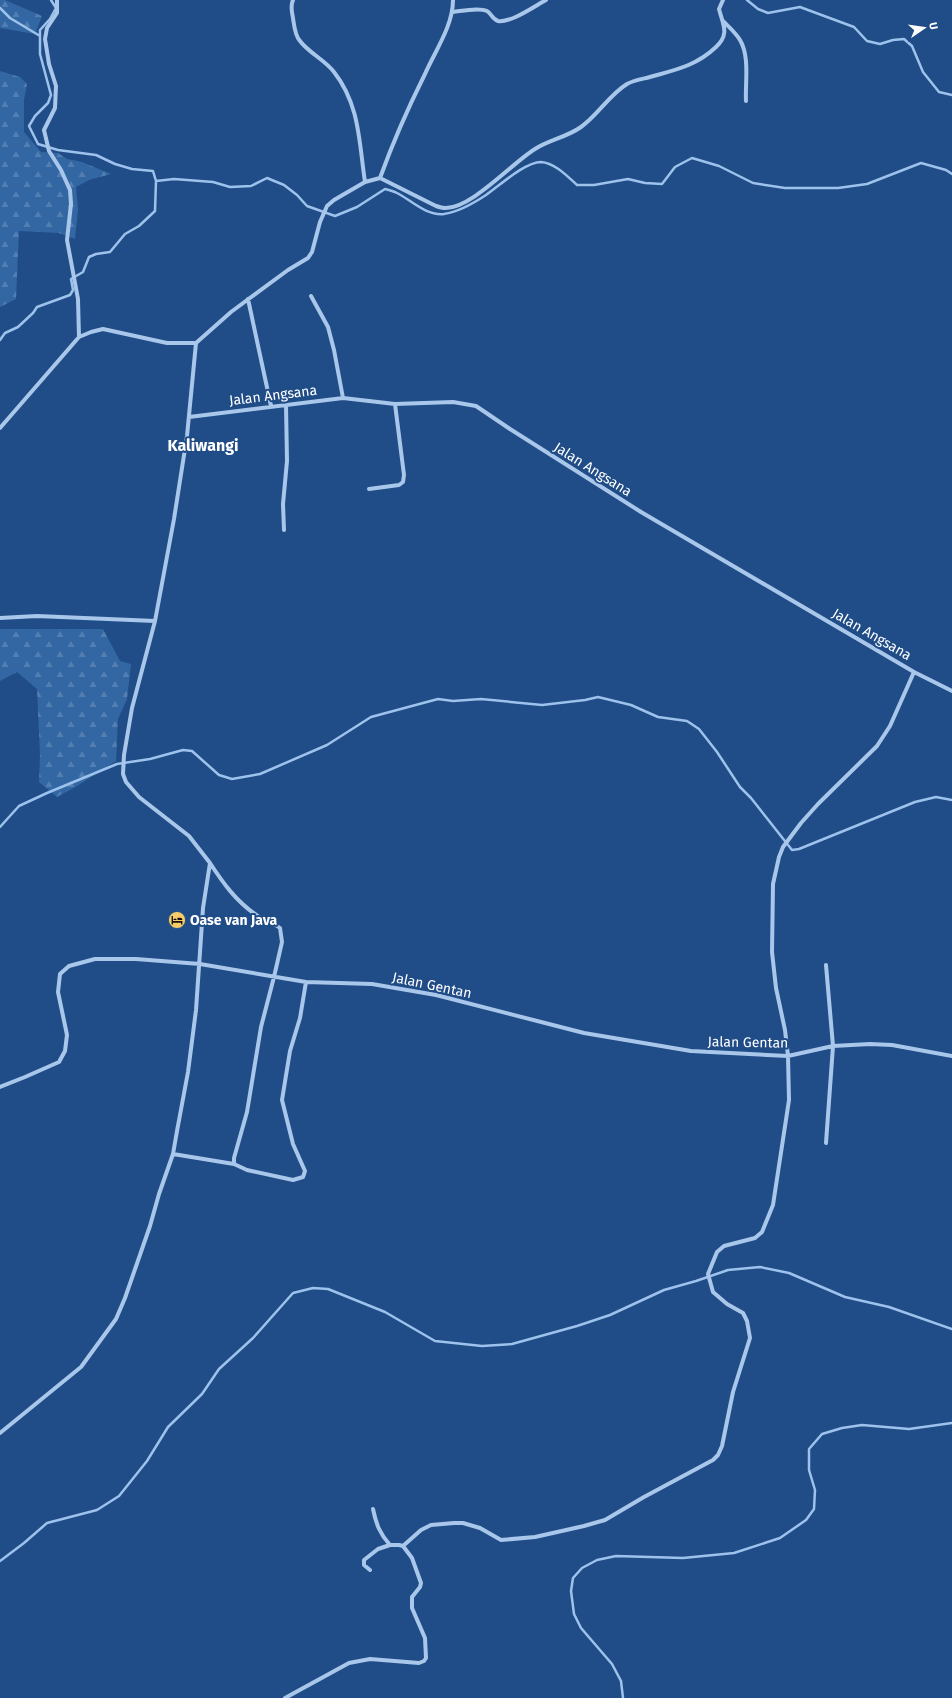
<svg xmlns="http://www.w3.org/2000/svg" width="952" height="1698" font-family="'Fira Sans',sans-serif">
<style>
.forest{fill:url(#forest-firs)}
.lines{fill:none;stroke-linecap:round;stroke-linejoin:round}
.stream{stroke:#9dc2ec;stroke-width:2.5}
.minor{stroke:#a9c7ea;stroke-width:4}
.labels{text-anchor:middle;stroke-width:4;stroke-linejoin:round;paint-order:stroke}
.street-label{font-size:14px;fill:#fff;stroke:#204d87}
.poi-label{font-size:14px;font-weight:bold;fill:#fff;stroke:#204d87;text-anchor:start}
.quarter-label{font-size:16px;font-weight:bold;fill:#fff;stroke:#204d87}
</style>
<defs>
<pattern id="forest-firs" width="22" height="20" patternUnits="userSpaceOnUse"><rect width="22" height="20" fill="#3367a4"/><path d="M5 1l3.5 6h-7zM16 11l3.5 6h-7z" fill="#527eb2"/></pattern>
</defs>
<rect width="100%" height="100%" fill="#204d87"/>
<path class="forest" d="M 0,0 L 5,0 L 42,16 L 35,34 L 0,28 Z
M 0,71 L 20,77 L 27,84 L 24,100 L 24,132 L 41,152 L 58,153 L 67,159 L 82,162 L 111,174 L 89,180 L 76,187 L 78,209 L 75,239 L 59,233 L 19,231 L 16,299 L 0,307 Z
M 0,629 L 103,629 L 120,661 L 131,664 L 127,699 L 118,719 L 116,761 L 77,786 L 57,797 L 39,782 L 40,755 L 37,689 L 17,672 L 0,681 Z"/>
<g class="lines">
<path class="stream" d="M 51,0 L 56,8 L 50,19 L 40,30 L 40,54 L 51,95 L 48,103 L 35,116 L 29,126 L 38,144 L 58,150 L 96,155 L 115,164 L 132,169 L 153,171 L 156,181 L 174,179 L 213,182 L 230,187 L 251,186 L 267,178 L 284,185 L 297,195 L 307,206 L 335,216 L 357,207 L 385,189 C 389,190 393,191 397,193 C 411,200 426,216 444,214 C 458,212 474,203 486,195 C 499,186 525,162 541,162 C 555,163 567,176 577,185 L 594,185 L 628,179 L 645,183 L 662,184 L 675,167 L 692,158 L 719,166 L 753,183 L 785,188 L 838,188 L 867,184 L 921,163 L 946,170 L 952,174
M 747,0 L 758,9 L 768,13 L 800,7 L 808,10 L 854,27 L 867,41 L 880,44 L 893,40 L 904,39 L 912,46 L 923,72 L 939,92 L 952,95
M 0,8 L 10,18 L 40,36
M 0,340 L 5,333 L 18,327 L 33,313 L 37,307 L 70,295 L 73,290 L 71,279 L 83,272 L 89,257 L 96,254 L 110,252 L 125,234 L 139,226 L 155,211 L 156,181
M 0,827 L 19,806 L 47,793 L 117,764 L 150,759 L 183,750 L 192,751 L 219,775 L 232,779 L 260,774 L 327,745 L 371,717 L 438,699 L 453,701 L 481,699 L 542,705 L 585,700 L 598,697 L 631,705 L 658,717 L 687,721 L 699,729 L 717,752 L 740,787 L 751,798 L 792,850 L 799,849 L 915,802 L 936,797 L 952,800
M 0,1561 L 24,1543 L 47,1523 L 97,1510 L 119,1496 L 147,1461 L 168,1427 L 202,1394 L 219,1369 L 253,1338 L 293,1293 L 313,1288 L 328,1289 L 385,1312 L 435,1341 L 482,1346 L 512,1344 L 577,1326 L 610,1315 L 664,1290 L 696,1281 L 728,1270 L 760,1267 L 789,1273 L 845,1297 L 889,1307 L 952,1329
M 623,1698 L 621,1681 L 612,1664 L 581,1628 L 574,1614 L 571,1591 L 573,1578 L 582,1568 L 597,1560 L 616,1556 L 683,1558 L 734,1553 L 780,1538 L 806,1520 L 814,1509 L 815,1490 L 809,1470 L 809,1449 L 822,1434 L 842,1428 L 862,1425 L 909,1429 L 952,1423"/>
<path class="minor" d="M 57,0 L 57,13 L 47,28 L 45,39 L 49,64 L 56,86 L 55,108 L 44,130 L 49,151 L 61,170 L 70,190 L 71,204 L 67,240 L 78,299 L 79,337
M 293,0 C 290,6 292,12 293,18 C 294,25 295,36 300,41 C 309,53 325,60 334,72 C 360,105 359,143 365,182
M 453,12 C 462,11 478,7 487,11 C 491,13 492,19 498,21 C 511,23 535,6 546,0
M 723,21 C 729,27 736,33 740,40 C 750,57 745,82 746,101
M 380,178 C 393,142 408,108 425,74 C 435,51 453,26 453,0
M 311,296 L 328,327 L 334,350 L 343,398
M 248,299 L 271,406
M 189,417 L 343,398 L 395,404 L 453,402 L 476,406 L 510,429 L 641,512 L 914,672 L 952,691
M 0,428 L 79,337 L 91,332 L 103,329 L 167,343 L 196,343
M 369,489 L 399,485 L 403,482 L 404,475 L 395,404
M 284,530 L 283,504 L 287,461 L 286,405
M 0,618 L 37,616 L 155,621 L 174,519 L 187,436 L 196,343 L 231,312 L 288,270 L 308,258 L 312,252 L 320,222 L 327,206 L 334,200 L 365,182 L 380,178 L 436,206 C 439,207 442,208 445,208 C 471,209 512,163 535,149 C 549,140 567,137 581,127 C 598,115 609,95 627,84 C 634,80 643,79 650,77 C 675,70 696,66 716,47 C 730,34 723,25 719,9 L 723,0
M 210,863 C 223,883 236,901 255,914 C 262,920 272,922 280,928 L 282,942 L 274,977 L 261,1027 L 247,1112 L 234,1158 L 234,1164 L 247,1170 L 293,1180 L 303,1177 L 305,1171 L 293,1144 L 282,1100 L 290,1051 L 300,1018 L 306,982
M 826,965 L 833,1046 L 826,1143
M 0,1087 L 25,1077 L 59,1062 L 65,1051 L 67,1035 L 58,992 L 60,974 L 69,966 L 95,959 L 136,959 L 200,964 L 306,982 L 372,984 L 436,995 L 584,1033 L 691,1051 L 788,1056 L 833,1046 L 870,1044 L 892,1045 L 952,1056
M 173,1154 L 234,1164
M 0,1433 L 81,1367 L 116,1319 L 125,1298 L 150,1226 L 159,1194 L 173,1154 L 177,1131 L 188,1072 L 196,1010 L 203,908 L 210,863 L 189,836 L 139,797 L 126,782 L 123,774 L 124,755 L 132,708 L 155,621
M 373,1509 C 376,1524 380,1534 390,1545 L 399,1545 L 403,1546
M 403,1546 L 421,1530 L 431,1525 L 454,1523 L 463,1523 L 480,1528 L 501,1540 L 535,1537 L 584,1526 L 605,1520 L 644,1497 L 713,1460 L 718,1455 L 722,1446 L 733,1392 L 750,1338 L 747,1321 L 743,1313 L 727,1304 L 713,1292 L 708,1274 L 717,1252 L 724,1246 L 755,1238 L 762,1232 L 773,1205 L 789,1100 L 788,1056 L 785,1030 L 776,988 L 772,952 L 773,884 L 779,857 L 783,847 L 801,823 L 818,804 L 877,746 L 890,726 L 914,672
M 370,1570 L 364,1565 L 364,1560 L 378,1549 L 390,1545
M 285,1698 L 349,1663 L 370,1659 L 419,1663 L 424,1661 L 426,1658 L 425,1638 L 412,1608 L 412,1597 L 420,1587 L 421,1583 L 412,1558 L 403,1546"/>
</g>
<defs>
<g id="hotel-disc" transform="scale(0.9)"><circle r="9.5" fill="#f8cd69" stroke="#204d87"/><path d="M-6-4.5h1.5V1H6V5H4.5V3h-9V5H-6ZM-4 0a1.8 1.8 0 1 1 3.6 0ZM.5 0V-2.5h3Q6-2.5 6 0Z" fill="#111"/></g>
</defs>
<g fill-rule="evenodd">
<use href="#hotel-disc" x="177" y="920"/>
</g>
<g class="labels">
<g class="street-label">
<text transform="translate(273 395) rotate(-7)" y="5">Jalan Angsana</text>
<text transform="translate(593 469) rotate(32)" y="5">Jalan Angsana</text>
<text transform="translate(872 634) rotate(30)" y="5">Jalan Angsana</text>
<text transform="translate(432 985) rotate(12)" y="5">Jalan Gentan</text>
<text transform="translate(748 1042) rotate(1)" y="5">Jalan Gentan</text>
</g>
<g class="poi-label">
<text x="190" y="925">Oase van Java</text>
</g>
<g class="quarter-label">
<text x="203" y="451">Kaliwangi</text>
</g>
</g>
<g transform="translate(924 28) rotate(77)" stroke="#204d87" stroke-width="3" paint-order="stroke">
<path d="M0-3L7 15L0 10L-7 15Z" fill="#ffffff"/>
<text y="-6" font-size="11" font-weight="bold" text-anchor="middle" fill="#ffffff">U</text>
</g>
</svg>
